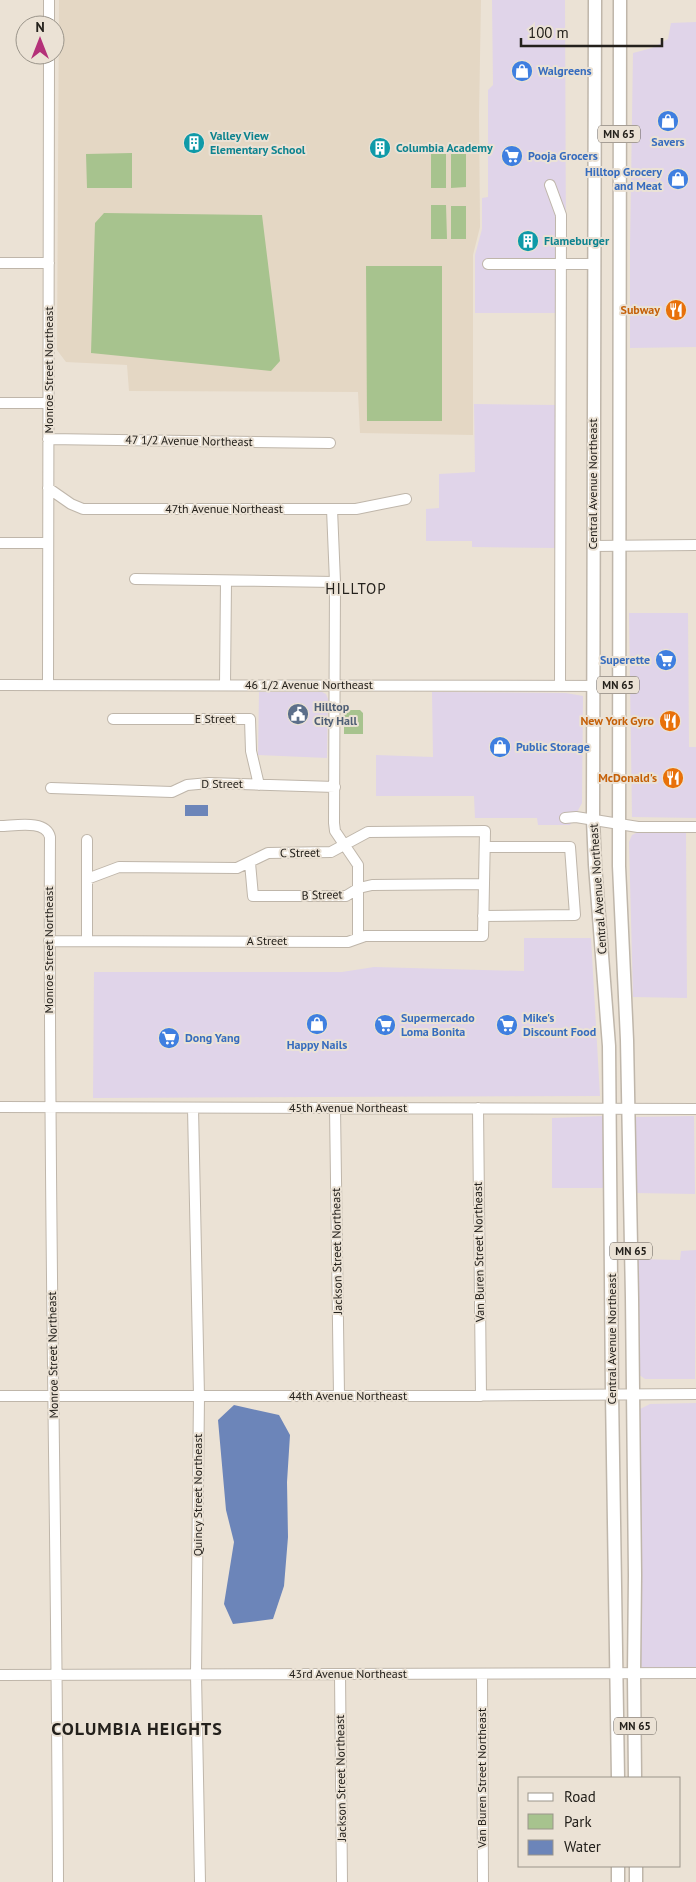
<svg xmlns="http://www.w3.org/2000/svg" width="696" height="1882" font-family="'PT Sans',sans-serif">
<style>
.commercial{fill:#e0d4e9}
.built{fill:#e4d7c4}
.green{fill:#a7c38e}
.water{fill:#6c85b9}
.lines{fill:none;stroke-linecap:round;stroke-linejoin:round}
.minor-casing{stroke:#bfb6aa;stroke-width:12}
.major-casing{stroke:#bfb6aa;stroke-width:15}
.minor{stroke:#fff;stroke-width:10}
.major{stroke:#fff;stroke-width:12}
.labels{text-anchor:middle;stroke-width:4;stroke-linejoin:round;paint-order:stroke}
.shield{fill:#ebe2d5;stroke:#605b54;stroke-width:1}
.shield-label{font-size:11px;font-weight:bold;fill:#24211c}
.shop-label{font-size:12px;font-weight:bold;fill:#366cbe;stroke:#ebe2d5;text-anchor:start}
.culture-label{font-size:12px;font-weight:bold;fill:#0d838f;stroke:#ebe2d5;text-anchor:start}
.food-label{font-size:12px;font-weight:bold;fill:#c56008;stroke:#ebe2d5;text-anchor:end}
.street-label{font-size:12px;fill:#24211c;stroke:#ebe2d5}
.service-label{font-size:12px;font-weight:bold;fill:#4e5e75;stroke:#ebe2d5;text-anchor:start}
.quarter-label{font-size:15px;letter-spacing:1px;fill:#24211c;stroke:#ebe2d5}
.district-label{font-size:18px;font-weight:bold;letter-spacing:1px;fill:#24211c;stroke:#ebe2d5}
</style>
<rect width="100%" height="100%" fill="#ebe2d5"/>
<path class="commercial" d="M 492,0 L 565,0 L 566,254 L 558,313 L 475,313 L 475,255 L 482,229 L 482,198 L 488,197 L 488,90 L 493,85 Z
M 696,22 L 696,347 L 630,348 L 630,247 L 633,53 L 652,48 L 668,39 L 671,23 Z
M 474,404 L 558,405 L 555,548 L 472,547 L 472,541 L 426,541 L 426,509 L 439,508 L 439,474 L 475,472 Z
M 629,613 L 688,613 L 689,747 L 696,747 L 696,818 L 632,817 Z
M 259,692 L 322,692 L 326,694 L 328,699 L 327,758 L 258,755 Z
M 432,692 L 566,693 L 583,696 L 582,803 L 570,825 L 538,825 L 537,818 L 475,818 L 474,796 L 376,796 L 376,755 L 433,757 Z
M 638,832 L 686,832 L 687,998 L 633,997 L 629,842 L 632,835 Z
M 524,938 L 591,938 L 600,1096 L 93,1098 L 94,972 L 342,972 L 374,967 L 524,971 Z
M 604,1116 L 603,1188 L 552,1188 L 552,1118 Z
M 694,1116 L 695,1194 L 635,1193 L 633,1117 Z
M 696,1250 L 695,1379 L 645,1379 L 638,1374 L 635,1259 L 680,1260 L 681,1251 Z
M 696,1403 L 696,1668 L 642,1668 L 640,1662 L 638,1410 L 650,1404 Z"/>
<path class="built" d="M 59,0 L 481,0 L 479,115 L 480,227 L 473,255 L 473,435 L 360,433 L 358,392 L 129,391 L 127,365 L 66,362 L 57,350 Z"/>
<path class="green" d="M 132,153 L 132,188 L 87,188 L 86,154 Z
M 431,154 L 446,154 L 446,188 L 431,188 Z
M 451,154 L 466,154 L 466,187 L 451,188 Z
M 431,205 L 446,205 L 447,239 L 431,239 Z
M 451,206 L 466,206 L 466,239 L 451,239 Z
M 104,213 L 262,215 L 280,361 L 271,371 L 91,353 L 95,223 Z
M 366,266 L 442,266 L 442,421 L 367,421 Z
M 346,710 L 360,710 L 363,713 L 363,734 L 344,734 L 344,713 Z"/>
<path class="water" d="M 185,805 L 208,805 L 208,816 L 185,816 Z
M 234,1405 L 279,1415 L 290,1435 L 287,1482 L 288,1537 L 284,1586 L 273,1619 L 233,1624 L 224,1604 L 234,1542 L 226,1510 L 218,1420 Z"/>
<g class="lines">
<g class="minor-casing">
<path id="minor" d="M 49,0 L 49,25
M 550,185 L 561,215 L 560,685
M 0,263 L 49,263
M 488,264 L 593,264
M 0,403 L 48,403
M 48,439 L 330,443
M 48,488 L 71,504 L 83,509 L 356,509 L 406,499
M 332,509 L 335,582 L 334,823 L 335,831 L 358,865 L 358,938
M 0,543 L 48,543
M 593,546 L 696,545
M 135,579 L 335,582
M 0,685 L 618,686
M 48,685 L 49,55
M 225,685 L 226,581
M 113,719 L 250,719 L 251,751 L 259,785
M 51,788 L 172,792 L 187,785 L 209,783 L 335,787
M 565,818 L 576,817 L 638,827 L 696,827
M 0,826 C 14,826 46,819 50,837 C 48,1186 57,1534 58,1882
M 250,863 L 253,896 L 346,896 L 359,888 L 372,885 L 483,884
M 483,916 L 575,915 L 570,847 L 485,847
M 87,940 L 87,840
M 49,941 L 348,942 L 365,936 L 483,936 L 485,831 L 368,832 L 331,852 L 268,853 L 237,868 L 119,867 L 87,879
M 0,1107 L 696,1109
M 193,1108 L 199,1396 L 196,1674 L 200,1882
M 335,1108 L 339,1395
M 478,1108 L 481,1396
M 0,1396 L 420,1396 L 696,1394
M 340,1674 L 342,1882
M 482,1674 L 483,1882
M 0,1675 L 696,1673"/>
</g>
<g class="major-casing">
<path id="major" d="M 595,0 L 593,820 L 595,865 L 609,1046 L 612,1394 L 618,1778
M 620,0 L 619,866 L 627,1040 L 632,1298 L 635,1575 L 634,1674 L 635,1778
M 636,1866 L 636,1882
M 618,1882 L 618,1866"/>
</g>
<use href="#minor" class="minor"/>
<use href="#major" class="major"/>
</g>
<defs>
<g id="shop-disc" transform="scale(1.125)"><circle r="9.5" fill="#3f7fe0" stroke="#ebe2d5"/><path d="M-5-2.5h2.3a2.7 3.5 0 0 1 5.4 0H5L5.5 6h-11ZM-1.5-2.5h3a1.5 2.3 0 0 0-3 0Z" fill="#fff"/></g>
<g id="building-disc" transform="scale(1.125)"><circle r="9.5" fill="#0f9aa8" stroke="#ebe2d5"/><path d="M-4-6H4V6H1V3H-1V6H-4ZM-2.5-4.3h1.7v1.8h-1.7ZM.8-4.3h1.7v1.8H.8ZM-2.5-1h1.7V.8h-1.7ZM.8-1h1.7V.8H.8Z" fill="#fff"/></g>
<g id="supermarket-disc" transform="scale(1.125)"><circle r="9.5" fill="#3f7fe0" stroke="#ebe2d5"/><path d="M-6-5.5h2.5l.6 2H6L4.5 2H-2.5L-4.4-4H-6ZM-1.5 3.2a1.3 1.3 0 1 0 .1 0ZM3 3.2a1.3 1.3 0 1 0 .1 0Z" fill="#fff"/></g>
<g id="restaurant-disc" transform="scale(1.125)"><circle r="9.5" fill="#e8710a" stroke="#ebe2d5"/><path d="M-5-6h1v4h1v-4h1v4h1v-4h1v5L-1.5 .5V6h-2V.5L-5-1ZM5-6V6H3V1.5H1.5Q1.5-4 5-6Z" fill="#fff"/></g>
<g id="civic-disc" transform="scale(1.125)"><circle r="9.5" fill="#5c6f8a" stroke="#ebe2d5"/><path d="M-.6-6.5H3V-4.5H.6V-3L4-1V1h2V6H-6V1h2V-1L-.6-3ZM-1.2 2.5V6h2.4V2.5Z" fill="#fff"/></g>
</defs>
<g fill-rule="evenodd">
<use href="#shop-disc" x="522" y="71"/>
<use href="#shop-disc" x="668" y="121"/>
<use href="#building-disc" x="194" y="143"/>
<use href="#building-disc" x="380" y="148"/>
<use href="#supermarket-disc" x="512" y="156"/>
<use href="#shop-disc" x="678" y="179"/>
<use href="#building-disc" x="528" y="241"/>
<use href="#restaurant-disc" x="676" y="310"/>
<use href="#supermarket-disc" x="666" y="660"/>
<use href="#civic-disc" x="298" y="714"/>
<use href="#restaurant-disc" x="670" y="721"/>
<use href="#shop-disc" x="500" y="747"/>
<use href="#restaurant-disc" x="673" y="778"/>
<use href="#shop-disc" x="317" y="1024"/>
<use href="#supermarket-disc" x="385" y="1025"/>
<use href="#supermarket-disc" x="507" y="1025"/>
<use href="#supermarket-disc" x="169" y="1038"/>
</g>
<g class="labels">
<g class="shield">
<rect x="598" y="125.5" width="42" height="17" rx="4"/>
<rect x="597" y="676.5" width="42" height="17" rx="4"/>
<rect x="610" y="1242.5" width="42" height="17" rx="4"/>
<rect x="614" y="1717.5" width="42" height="17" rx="4"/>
</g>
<g class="shield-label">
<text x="619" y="138">MN 65</text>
<text x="618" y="689">MN 65</text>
<text x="631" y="1255">MN 65</text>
<text x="635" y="1730">MN 65</text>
</g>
<g class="shop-label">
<text x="538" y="75">Walgreens</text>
<text x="668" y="146" text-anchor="middle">Savers</text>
<text x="528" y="160">Pooja Grocers</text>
<text x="662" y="176" text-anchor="end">Hilltop Grocery<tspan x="662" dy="14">and Meat</tspan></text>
<text x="650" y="664" text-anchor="end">Superette</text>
<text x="516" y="751">Public Storage</text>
<text x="401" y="1022">Supermercado<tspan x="401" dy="14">Loma Bonita</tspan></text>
<text x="523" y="1022">Mike's<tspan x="523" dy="14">Discount Food</tspan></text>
<text x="185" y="1042">Dong Yang</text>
<text x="317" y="1049" text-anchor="middle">Happy Nails</text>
</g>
<g class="culture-label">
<text x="210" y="140">Valley View<tspan x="210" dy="14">Elementary School</tspan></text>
<text x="396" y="152">Columbia Academy</text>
<text x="544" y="245">Flameburger</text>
</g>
<g class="food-label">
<text x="660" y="314">Subway</text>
<text x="654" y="725">New York Gyro</text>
<text x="657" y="782">McDonald's</text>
</g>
<g class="street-label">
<text transform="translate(49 370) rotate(-90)" y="4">Monroe Street Northeast</text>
<text transform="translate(189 441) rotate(1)" y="4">47 1/2 Avenue Northeast</text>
<text transform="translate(593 484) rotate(-90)" y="4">Central Avenue Northeast</text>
<text x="224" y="513">47th Avenue Northeast</text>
<text x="309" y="689">46 1/2 Avenue Northeast</text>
<text x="215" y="723">E Street</text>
<text x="222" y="788">D Street</text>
<text transform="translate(300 853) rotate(-1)" y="4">C Street</text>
<text transform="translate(598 889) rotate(-94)" y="4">Central Avenue Northeast</text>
<text transform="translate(322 895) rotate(-2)" y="4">B Street</text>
<text x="267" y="945">A Street</text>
<text transform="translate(49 950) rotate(-90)" y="4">Monroe Street Northeast</text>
<text x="348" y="1112">45th Avenue Northeast</text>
<text transform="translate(337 1251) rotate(-91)" y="4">Jackson Street Northeast</text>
<text transform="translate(479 1252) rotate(-91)" y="4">Van Buren Street Northeast</text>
<text transform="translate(612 1339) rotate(-90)" y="4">Central Avenue Northeast</text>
<text transform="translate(53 1355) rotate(-91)" y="4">Monroe Street Northeast</text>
<text x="348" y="1400">44th Avenue Northeast</text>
<text transform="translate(198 1495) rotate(-90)" y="4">Quincy Street Northeast</text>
<text x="348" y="1678">43rd Avenue Northeast</text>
<text transform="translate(341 1778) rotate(-91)" y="4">Jackson Street Northeast</text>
<text transform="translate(482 1778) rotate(-90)" y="4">Van Buren Street Northeast</text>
</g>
<g class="service-label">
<text x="314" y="711">Hilltop<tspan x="314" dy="14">City Hall</tspan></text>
</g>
<g class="quarter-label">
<text x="356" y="594">HILLTOP</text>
</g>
<g class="district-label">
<text x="137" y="1735">COLUMBIA HEIGHTS</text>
</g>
</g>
<rect x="518" y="1777" width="162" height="90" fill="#ebe2d5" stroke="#9b958b"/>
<rect x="528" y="1793" width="25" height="8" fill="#ffffff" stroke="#9b958b"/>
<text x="564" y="1802" font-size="15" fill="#24211c">Road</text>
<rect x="528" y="1814" width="25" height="15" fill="#a7c38e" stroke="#9b958b"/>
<text x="564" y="1827" font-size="15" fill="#24211c">Park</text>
<rect x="528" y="1840" width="25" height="15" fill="#6c85b9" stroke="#9b958b"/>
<text x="564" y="1852" font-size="15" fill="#24211c">Water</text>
<g transform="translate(40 40)"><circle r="24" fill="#ebe2d5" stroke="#9b958b"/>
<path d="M0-4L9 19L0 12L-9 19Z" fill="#b43179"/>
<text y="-8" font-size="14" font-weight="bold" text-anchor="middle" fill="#24211c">N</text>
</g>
<path d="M521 38v8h141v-8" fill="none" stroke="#24211c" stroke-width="2.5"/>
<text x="528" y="38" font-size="15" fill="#24211c" stroke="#ebe2d5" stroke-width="4" paint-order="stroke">100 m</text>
</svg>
